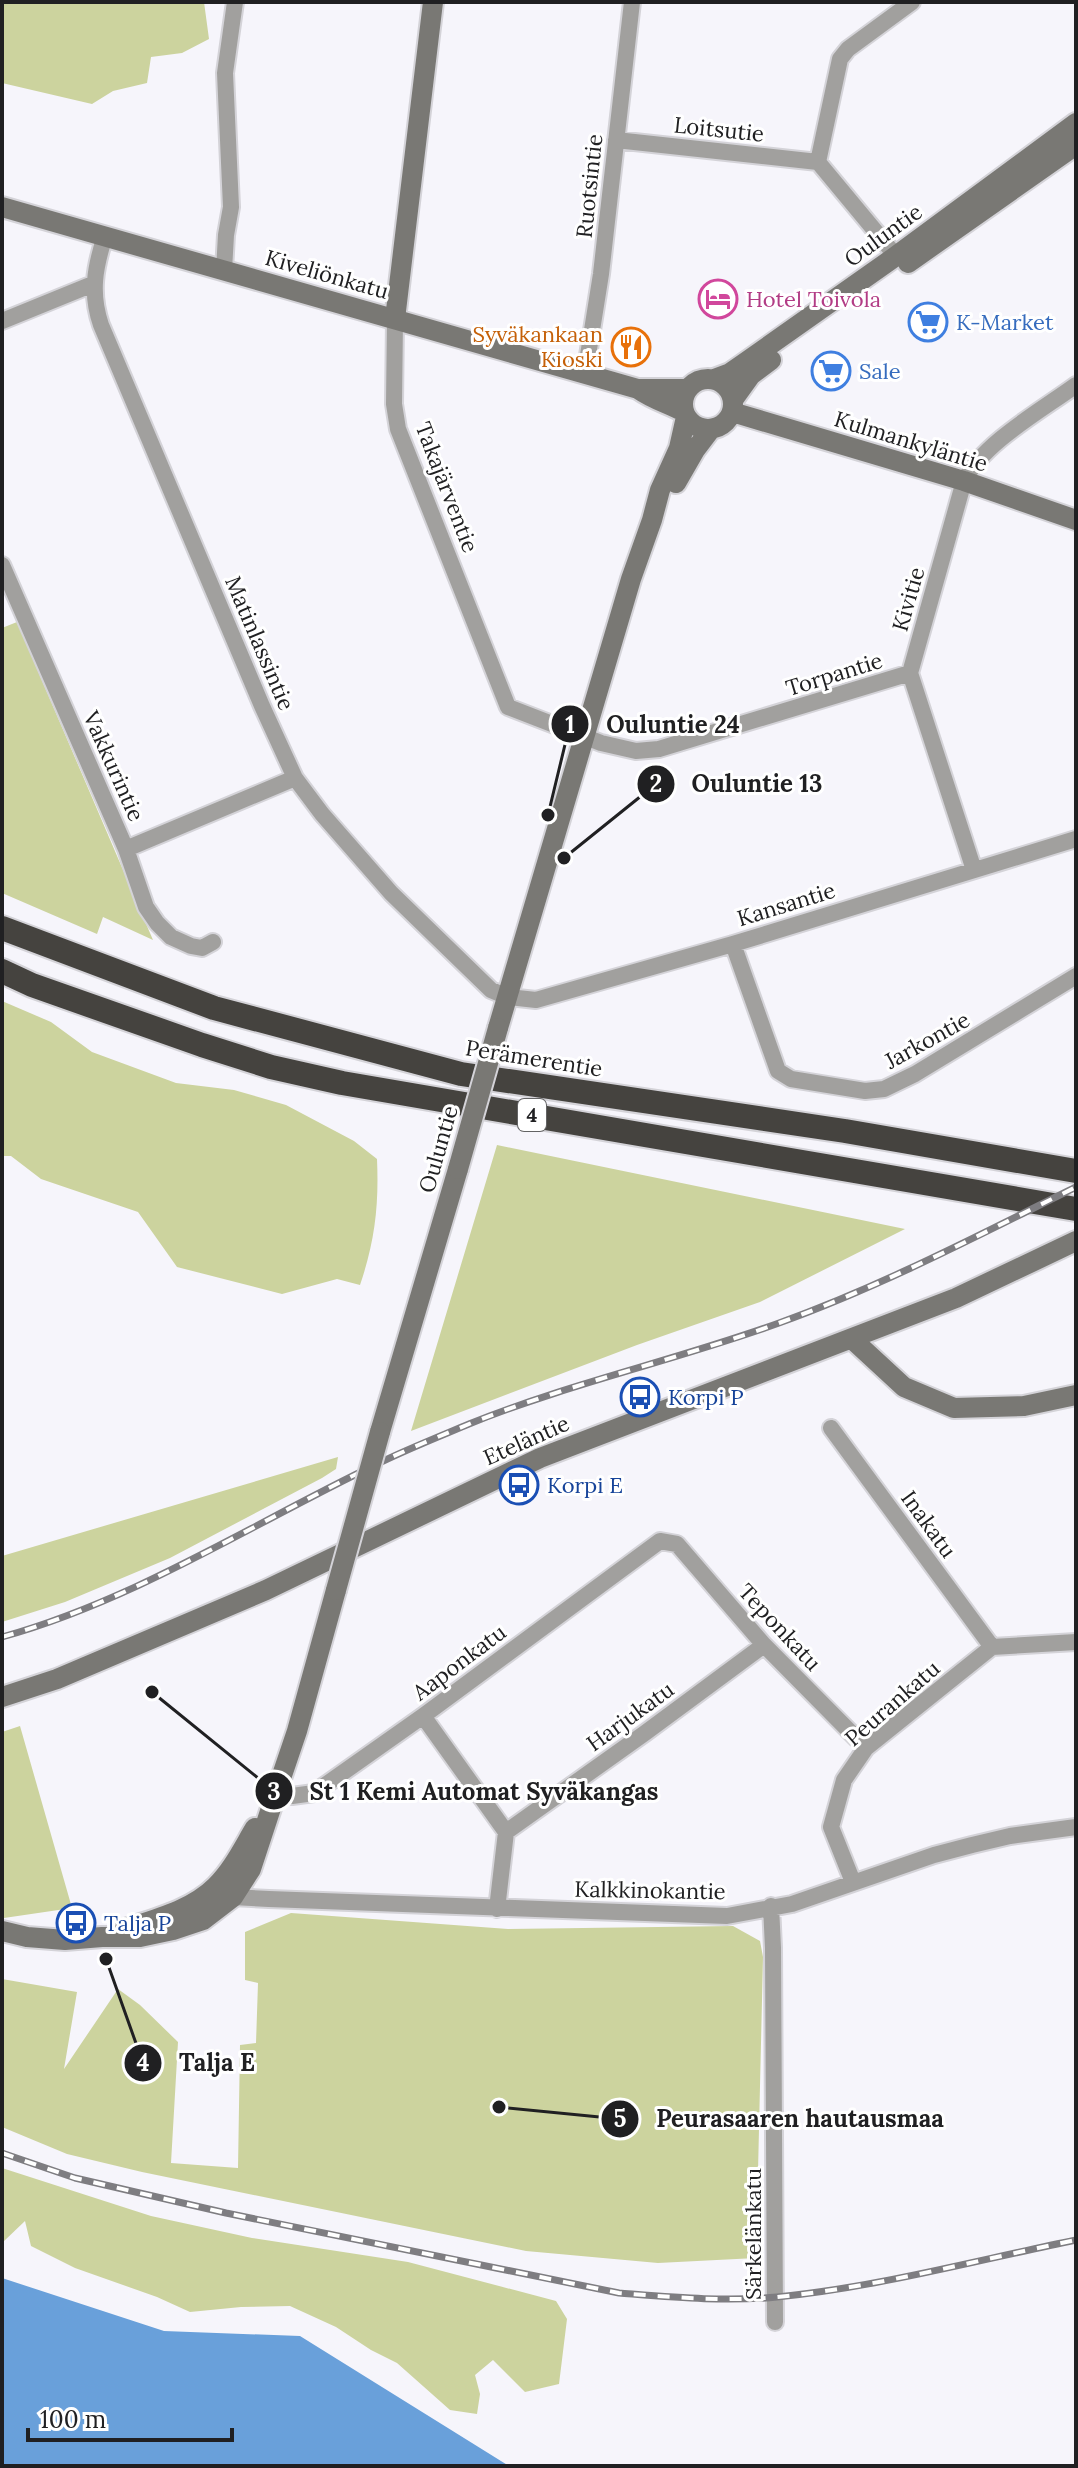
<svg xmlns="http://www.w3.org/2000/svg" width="1078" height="2468" font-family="Lora,serif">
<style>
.green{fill:#ccd39e}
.water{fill:#69a0da}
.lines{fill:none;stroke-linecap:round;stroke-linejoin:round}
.street-casing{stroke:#d4d3d8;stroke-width:20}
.secondary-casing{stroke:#d4d3d8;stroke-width:24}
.highway-casing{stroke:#d4d3d8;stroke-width:28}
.street{stroke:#a1a09e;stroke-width:16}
.secondary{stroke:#797874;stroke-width:20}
.highway{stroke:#45433f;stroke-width:24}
.rail-casing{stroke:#7e7d81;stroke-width:7}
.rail{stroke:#fff;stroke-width:4;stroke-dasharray:12;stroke-linecap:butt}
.secondary-bridge-casing{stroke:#d4d3d8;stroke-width:24;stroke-linecap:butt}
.secondary-bridge{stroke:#797874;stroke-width:20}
.labels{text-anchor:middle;stroke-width:6;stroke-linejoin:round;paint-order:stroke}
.shield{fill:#fff;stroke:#636364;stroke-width:2}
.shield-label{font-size:20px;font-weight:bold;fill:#202022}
.street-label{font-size:22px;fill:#202022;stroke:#fff}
.hotel-label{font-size:22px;fill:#b23c85;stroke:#fff;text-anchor:start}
.shop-label{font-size:22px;fill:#366cbe;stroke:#fff;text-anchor:start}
.food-label{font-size:22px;fill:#c56008;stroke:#fff;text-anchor:end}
.transit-label{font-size:22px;fill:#164399;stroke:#fff;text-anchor:start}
.leader{fill:none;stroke:#202022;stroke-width:3}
.callout-dot{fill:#202022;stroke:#fff;stroke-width:3}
.mark-label{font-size:24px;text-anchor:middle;font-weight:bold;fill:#fff}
.callout-label{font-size:24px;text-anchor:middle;font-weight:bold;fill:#202022;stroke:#fff;stroke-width:6;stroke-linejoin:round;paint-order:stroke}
</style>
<rect width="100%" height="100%" fill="#f6f5fb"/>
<path class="green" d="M 2,2 L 204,2 L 209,39 L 182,53 L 151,57 L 147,83 L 113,91 L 92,104 L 2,83 Z
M 17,622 L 153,940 L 103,917 L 97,934 L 2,893 L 2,628 Z
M 2,1001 L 51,1022 L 92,1052 L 176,1083 L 234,1090 L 286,1105 L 354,1141 L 377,1159 C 379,1205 375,1241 360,1285 L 337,1279 L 282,1294 L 177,1267 L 138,1212 L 41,1179 L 11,1156 L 2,1156 Z
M 497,1145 L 905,1229 L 760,1302 L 637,1345 L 411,1431 Z
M 338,1457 L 336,1469 L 322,1478 L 170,1558 L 65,1602 L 2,1622 L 2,1556 Z
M 20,1726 L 72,1908 L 4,1918 L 2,1917 L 2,1732 Z
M 291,1913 L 508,1929 L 733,1926 L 760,1941 L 763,1957 L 756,2258 L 658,2263 L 526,2251 L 142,2172 L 67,2154 L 2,2127 L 2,1979 L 77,1992 L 64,2069 L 118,1989 L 140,2005 L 178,2042 L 171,2163 L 238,2168 L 240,2045 L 256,2043 L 258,1983 L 245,1980 L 245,1932 Z
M 2,2168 L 151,2216 L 252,2238 L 408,2262 L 556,2301 L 567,2319 L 559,2384 L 525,2392 L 493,2360 L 475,2375 L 480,2394 L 477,2414 L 450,2410 L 397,2363 L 371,2350 L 336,2327 L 290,2306 L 241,2307 L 190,2312 L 157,2297 L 75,2268 L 31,2246 L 25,2221 L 2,2243 Z"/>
<path class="water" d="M 2,2278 L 164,2331 L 300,2336 L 509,2466 L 2,2466 Z"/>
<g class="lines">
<g class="street-casing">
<path id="street" d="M 616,140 L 818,162
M 818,162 L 840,59 L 848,49 L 912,2
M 818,162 L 896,256
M 105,236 C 95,267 90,293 101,325 L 262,706 L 295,778 L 322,814 L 391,893 L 491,990 L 508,997 L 536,1000 L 733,944 L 1076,839
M 224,270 L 226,235 L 231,207 L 225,73 L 235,2
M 395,319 L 394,404 L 398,429 L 508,707 L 601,743 L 636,751 L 659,749 L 910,673
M 2,321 L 93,284
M 585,374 L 601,274 L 632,2
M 2,565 L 126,849 L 146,907 L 157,923 L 171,937 L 191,946 L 202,948 L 213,942
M 126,849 L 295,778
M 974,870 L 910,673 L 964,481 C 983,443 1042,410 1076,385
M 733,944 L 778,1071 L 791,1079 L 865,1091 L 884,1089 L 915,1074 L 1076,976
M 831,1428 L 992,1647
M 423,1716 L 506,1832
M 276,1793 L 292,1796 L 314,1793 L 423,1716 L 660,1541 L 677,1544 L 764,1645 L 866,1748
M 853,1882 L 831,1827 L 844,1780 L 866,1748 L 992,1647 L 1076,1642
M 227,1893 L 233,1897 L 269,1899 L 727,1916 L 792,1904 L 934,1855 L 972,1845 L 1010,1836 L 1076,1827
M 771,1906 L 773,1948 L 775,2322
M 497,1909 L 506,1832 L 645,1733 L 764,1645"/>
</g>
<g class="secondary-casing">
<path id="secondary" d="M 2,207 L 638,389 C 654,400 667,403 684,412
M 908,263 L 1076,145
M 395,319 L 433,2
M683 404a25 25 0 1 1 50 0a25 25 0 1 1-50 0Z
M 714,379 L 730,373 L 743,364 L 896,256 L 1076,123
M 638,389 L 687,389
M 733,400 L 751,375 L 771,360
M 732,412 L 964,481 L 1076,520
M 676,483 L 695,450 L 711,429
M 498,1028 L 631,579 L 652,520 L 660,490 L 679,448 L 686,417
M 852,1339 L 904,1387 L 954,1408 L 1024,1406 L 1076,1395
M 380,1432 L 458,1169
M 2,1697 L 57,1679 L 266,1590 L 540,1458 L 956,1298 L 1076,1241
M 125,1929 C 156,1919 192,1910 216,1886 C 233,1869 243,1848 255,1828
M 2,1931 L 27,1937 L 65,1940 L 102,1937 L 140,1937 L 173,1930 L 203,1920 L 233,1897 L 251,1869 L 276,1793 L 297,1731 L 336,1590"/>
</g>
<g class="highway-casing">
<path id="highway" d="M 2,928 L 214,1008 L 461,1074 L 845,1131 L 1076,1171
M 2,971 L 32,985 L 202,1045 L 271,1067 L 342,1083 L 1076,1209"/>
</g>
<use href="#street" class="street"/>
<use href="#secondary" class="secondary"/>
<use href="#highway" class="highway"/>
<g class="rail-casing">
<path id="rail" d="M 2,1637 C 135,1600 252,1524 375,1465 C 405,1450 438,1437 469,1424 C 570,1383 677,1360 779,1323 C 882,1286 979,1235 1076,1187
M 2,2153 L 75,2178 L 226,2213 L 619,2293 C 671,2297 724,2302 777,2297 C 878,2287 977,2260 1076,2240"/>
</g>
<use href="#rail" class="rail"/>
<g class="secondary-bridge-casing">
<path id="secondary-bridge" d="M 458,1169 L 498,1028
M 336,1590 L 380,1432"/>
</g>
<use href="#secondary-bridge" class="secondary-bridge"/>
</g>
<defs>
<g id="hotel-ring" transform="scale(2)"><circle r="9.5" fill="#fff" stroke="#d1479c" stroke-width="1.5"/><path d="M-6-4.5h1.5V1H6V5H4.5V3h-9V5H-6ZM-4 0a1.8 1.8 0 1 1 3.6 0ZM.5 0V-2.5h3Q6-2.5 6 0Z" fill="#d1479c"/></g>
<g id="supermarket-ring" transform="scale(2)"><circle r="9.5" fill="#fff" stroke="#3f7fe0" stroke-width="1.5"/><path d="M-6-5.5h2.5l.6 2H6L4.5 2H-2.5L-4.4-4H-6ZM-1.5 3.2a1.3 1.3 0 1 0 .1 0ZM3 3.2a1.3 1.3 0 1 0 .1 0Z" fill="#3f7fe0"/></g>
<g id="restaurant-ring" transform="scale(2)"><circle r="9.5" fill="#fff" stroke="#e8710a" stroke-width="1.5"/><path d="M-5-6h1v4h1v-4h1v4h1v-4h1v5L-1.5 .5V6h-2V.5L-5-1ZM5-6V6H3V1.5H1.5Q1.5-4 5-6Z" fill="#e8710a"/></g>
<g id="bus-ring" transform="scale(2)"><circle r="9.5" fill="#fff" stroke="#1a4fb4" stroke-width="1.5"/><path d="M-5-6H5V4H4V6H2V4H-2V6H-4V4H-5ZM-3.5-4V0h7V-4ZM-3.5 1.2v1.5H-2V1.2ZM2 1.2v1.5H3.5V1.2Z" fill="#1a4fb4"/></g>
</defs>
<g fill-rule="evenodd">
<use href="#hotel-ring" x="718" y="299"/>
<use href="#supermarket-ring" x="928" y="322"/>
<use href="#restaurant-ring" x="631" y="347"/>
<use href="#supermarket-ring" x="831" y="371"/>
<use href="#bus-ring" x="640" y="1397"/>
<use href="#bus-ring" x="519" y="1485"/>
<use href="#bus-ring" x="76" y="1923"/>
</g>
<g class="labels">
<rect class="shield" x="518" y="1099" width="28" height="32" rx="6"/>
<g class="shield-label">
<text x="532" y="1122">4</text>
</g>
<g class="street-label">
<text transform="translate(719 129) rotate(6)" y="8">Loitsutie</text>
<text transform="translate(589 186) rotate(-84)" y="8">Ruotsintie</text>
<text transform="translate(883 235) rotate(-36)" y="8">Ouluntie</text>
<text transform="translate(327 274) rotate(16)" y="8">Kiveliönkatu</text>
<text transform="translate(911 441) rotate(17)" y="8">Kulmankyläntie</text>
<text transform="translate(447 487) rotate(69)" y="8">Takajärventie</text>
<text transform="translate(908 599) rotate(-74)" y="8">Kivitie</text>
<text transform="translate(260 643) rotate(67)" y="8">Matinlassintie</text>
<text transform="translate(834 674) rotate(-17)" y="8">Torpantie</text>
<text transform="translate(114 766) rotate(66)" y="8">Vakkurintie</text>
<text transform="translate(786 904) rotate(-17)" y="8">Kansantie</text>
<text transform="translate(927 1040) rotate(-29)" y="8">Jarkontie</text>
<text transform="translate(534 1058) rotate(9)" y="8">Perämerentie</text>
<text transform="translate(438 1149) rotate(-74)" y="8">Ouluntie</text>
<text transform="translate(526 1440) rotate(-24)" y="8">Eteläntie</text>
<text transform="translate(929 1524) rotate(54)" y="8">Inakatu</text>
<text transform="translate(780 1627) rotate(47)" y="8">Teponkatu</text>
<text transform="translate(459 1662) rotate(-37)" y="8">Aaponkatu</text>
<text transform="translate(892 1703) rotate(-41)" y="8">Peurankatu</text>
<text transform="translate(630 1716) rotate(-36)" y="8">Harjukatu</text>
<text transform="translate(650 1890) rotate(1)" y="8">Kalkkinokantie</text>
<text transform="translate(753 2234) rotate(-90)" y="8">Särkelänkatu</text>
</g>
<g class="hotel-label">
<text x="746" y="307">Hotel Toivola</text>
</g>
<g class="shop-label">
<text x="956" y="330">K-Market</text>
<text x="859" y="379">Sale</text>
</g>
<g class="food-label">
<text x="603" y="342">Syväkankaan<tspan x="603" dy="25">Kioski</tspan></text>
</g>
<g class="transit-label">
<text x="668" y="1405">Korpi P</text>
<text x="547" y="1493">Korpi E</text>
<text x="104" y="1931">Talja P</text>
</g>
</g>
<path class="leader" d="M548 815L570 724M564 858L656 784M152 1692L274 1791M106 1959L143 2063M499 2107L620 2119"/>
<g class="callout-dot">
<circle cx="548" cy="815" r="8"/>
<circle cx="564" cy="858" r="8"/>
<circle cx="152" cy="1692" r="8"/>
<circle cx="106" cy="1959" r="8"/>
<circle cx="499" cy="2107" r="8"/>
<circle cx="570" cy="724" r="20"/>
<circle cx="656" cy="784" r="20"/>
<circle cx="274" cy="1791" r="20"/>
<circle cx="143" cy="2063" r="20"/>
<circle cx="620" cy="2119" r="20"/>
</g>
<g class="mark-label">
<text x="570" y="733">1</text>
<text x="656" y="792">2</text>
<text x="274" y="1800">3</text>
<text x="143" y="2071">4</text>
<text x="620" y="2127">5</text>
</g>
<g class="callout-label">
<text x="673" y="733">Ouluntie 24</text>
<text x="757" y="792">Ouluntie 13</text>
<text x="484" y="1800">St 1 Kemi Automat Syväkangas</text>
<text x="217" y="2071">Talja E</text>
<text x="800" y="2127">Peurasaaren hautausmaa</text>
</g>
<rect width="1078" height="2468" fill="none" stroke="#202022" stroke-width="8"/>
<path d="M28 2428v12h204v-12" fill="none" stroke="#202022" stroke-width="4"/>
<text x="40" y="2428" font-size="24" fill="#202022" stroke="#ffffff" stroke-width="6" paint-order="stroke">100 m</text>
</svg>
